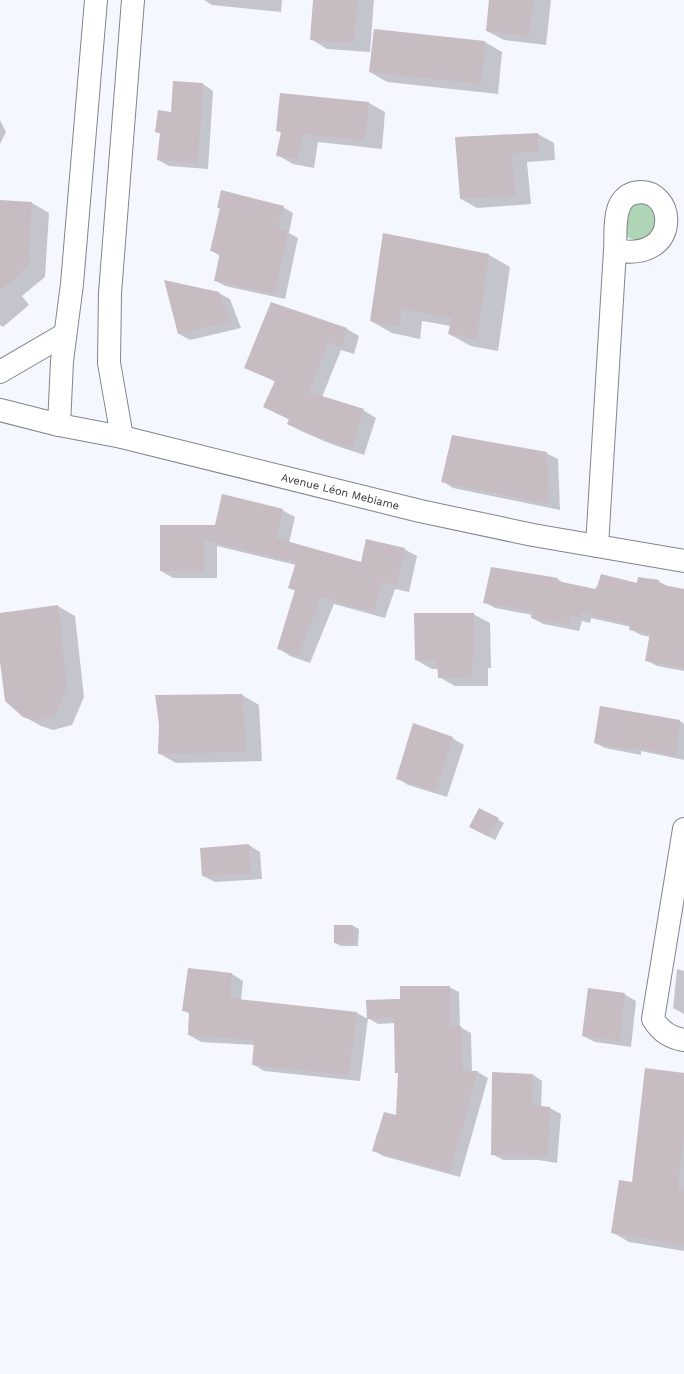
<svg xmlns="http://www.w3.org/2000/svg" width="684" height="1374" font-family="'Work Sans',sans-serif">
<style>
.green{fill:#afd5b6}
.shadow{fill:#0003}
.building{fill:#c6bcc2}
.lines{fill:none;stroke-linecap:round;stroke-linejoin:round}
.minor-casing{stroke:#83848d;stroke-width:24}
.major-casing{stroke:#83848d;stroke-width:24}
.minor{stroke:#fff;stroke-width:22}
.major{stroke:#fff;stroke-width:22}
.labels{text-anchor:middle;stroke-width:3;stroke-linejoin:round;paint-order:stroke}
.street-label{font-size:11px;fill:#333337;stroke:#f5f7ff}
</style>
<rect width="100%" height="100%" fill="#f5f7ff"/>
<path class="green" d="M 635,201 L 650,204 L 659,217 L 656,232 L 643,241 L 628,238 L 620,225 Z"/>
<path class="shadow" d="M 204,0 L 282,0 L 281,12 L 212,5 Z
M 314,0 L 374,0 L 370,52 L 327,49 L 311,39 Z
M 490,0 L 551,0 L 546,45 L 504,40 L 487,31 Z
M 374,30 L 485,42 L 502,52 L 498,94 L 387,82 L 370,72 Z
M 203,84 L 213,91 L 208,169 L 169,166 L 158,160 L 161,134 L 156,132 L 172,113 Z
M 281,94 L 369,103 L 385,112 L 382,149 L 318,142 L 314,168 L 293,164 L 277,155 L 282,133 L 277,131 Z
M 0,120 L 6,132 L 0,144 Z
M 538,134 L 554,143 L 555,160 L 527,162 L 531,204 L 477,208 L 461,199 L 456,138 Z
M 0,201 L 32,203 L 49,213 L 45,277 L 22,296 L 29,305 L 3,327 L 0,325 Z
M 218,207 L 283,207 L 293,213 L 289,233 L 298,238 L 285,299 L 225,286 L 215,280 L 220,256 L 212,251 L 221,209 Z
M 383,234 L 489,255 L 510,267 L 498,351 L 471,346 L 449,334 L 451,326 L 422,321 L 420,339 L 392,333 L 371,321 Z
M 219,293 L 230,299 L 241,328 L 190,340 L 179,334 Z
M 272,303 L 347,329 L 359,336 L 354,354 L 341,350 L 322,397 L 363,410 L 376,418 L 364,455 L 331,444 L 301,431 L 288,424 L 290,420 L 264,407 L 276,382 L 246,367 Z
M 546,453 L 558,459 L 560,510 L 453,488 L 442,481 Z
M 282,510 L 295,517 L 289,543 L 362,563 L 404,549 L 417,556 L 409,592 L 395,589 L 385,618 L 334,604 L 310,663 L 290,656 L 278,648 L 296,591 L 289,588 L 296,565 L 217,546 L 217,578 L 173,578 L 161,571 L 216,526 Z
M 557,579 L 566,584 L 596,591 L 658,581 L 669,587 L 684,590 L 684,671 L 657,666 L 646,660 L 650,637 L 641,635 L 630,629 L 631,627 L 591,618 L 590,623 L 582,621 L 579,631 L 543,624 L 532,618 L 533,615 L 495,608 L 484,602 Z
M 58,606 L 75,616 L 84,697 L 72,725 L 53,730 L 41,726 L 23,716 L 0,650 L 0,614 Z
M 473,614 L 490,623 L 491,668 L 488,668 L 488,686 L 455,686 L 439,677 L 438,669 L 432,669 L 416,660 Z
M 242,695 L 259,705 L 262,761 L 176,763 L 160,754 L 160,724 L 156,696 Z
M 601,707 L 680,721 L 684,724 L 684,760 L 641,751 L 641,755 L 605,748 L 595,743 Z
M 452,738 L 464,745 L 447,797 L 408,785 L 397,778 Z
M 479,809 L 504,823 L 495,840 L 470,826 Z
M 249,845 L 260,852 L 262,879 L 215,882 L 203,876 Z
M 353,926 L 359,929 L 358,946 L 341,946 L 335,943 Z
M 677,969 L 684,971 L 684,1014 L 673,1008 Z
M 232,974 L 243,981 L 241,1000 L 357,1013 L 368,1019 L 367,1001 L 401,999 L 449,987 L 459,992 L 460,1027 L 471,1033 L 472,1072 L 478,1072 L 488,1078 L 460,1177 L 383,1156 L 373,1150 L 377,1133 L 379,1134 L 397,1116 L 399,1074 L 396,1072 L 396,1023 L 378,1024 L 368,1018 L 360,1081 L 264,1071 L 253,1064 L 255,1045 L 201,1042 L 189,1035 L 190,1014 L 183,1010 Z
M 624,994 L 636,1001 L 631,1047 L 595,1042 L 583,1036 Z
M 532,1074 L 542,1081 L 541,1107 L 550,1108 L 561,1114 L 557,1163 L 538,1160 L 503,1160 L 492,1154 Z
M 684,1074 L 684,1251 L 629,1242 L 612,1232 Z"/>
<path class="building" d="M 313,0 L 357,0 L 354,43 L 310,40 Z
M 489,0 L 533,0 L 529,36 L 486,31 Z
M 374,29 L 485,41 L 481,84 L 369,72 Z
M 173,81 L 203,83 L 198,163 L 157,160 L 160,133 L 155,132 L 158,110 L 171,112 Z
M 280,93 L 369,102 L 365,140 L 302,134 L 298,159 L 276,156 L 281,132 L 276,131 Z
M 538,133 L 539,152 L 512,153 L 515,196 L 460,199 L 455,137 Z
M 221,190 L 284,206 L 278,228 L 288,231 L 275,294 L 214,281 L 220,253 L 210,251 L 220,208 L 217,208 Z
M 0,200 L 32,202 L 28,267 L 0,291 Z
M 383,233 L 489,254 L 477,339 L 448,334 L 452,318 L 401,309 L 399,327 L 370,321 Z
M 164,280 L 219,292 L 231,322 L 178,334 Z
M 271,302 L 347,328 L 341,347 L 328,343 L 309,392 L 364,409 L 352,448 L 317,437 L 287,424 L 289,419 L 263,407 L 275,381 L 244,368 Z
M 452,435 L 547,452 L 548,504 L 441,482 Z
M 222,494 L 283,509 L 276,538 L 361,562 L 366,539 L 405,548 L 397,586 L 383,583 L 373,612 L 321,597 L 298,656 L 277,649 L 295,590 L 288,588 L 296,562 L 204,540 L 204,571 L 160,571 L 160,525 L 215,525 Z
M 491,567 L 558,578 L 557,581 L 595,589 L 596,587 L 597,587 L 601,574 L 637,583 L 638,577 L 659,580 L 658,584 L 684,589 L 684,668 L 645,661 L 650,633 L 629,630 L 630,624 L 581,613 L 580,618 L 571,616 L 569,625 L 531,618 L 532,611 L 483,603 Z
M 58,605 L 67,687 L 55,716 L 35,721 L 23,717 L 5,701 L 0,662 L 0,613 Z
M 414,613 L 474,613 L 474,659 L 472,659 L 472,677 L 438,678 L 437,660 L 415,660 Z
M 242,694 L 246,752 L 158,754 L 159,724 L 155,695 Z
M 600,706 L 680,720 L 676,756 L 632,747 L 632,750 L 594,743 Z
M 413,723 L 453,737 L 435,791 L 396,779 Z
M 479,808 L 499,818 L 489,837 L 469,827 Z
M 249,844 L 251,873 L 202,876 L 200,848 Z
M 334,925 L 353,925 L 353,944 L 334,943 Z
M 188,968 L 232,973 L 230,997 L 237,999 L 357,1012 L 349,1075 L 252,1065 L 254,1041 L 252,1040 L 188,1035 L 189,1012 L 182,1011 Z
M 400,986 L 450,986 L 450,1026 L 461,1026 L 463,1071 L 478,1071 L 450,1172 L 372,1151 L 384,1112 L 396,1115 L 398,1073 L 395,1073 L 394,1017 L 367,1019 L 366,1000 L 400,999 Z
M 588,988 L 625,993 L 619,1041 L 582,1036 Z
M 645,1068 L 684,1073 L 684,1133 L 678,1190 L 684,1191 L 684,1245 L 611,1233 L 619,1180 L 632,1182 Z
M 492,1072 L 532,1074 L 531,1105 L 550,1107 L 547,1157 L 529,1156 L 529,1155 L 491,1155 Z"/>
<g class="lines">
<g class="minor-casing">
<g id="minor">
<path id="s1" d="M 0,410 L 59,425 L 122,437 L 420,511 L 533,535 L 684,561"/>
<path d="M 597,546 L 615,250 C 684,264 676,183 634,193 C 626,195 620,202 618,210 C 614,223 616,237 615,250"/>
<path d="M 684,829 L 653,1019 C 660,1031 670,1038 684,1040"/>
</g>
</g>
<g class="major-casing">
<path id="major" d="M 0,372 L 65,334
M 59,425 L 62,361 L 72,284 L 96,0
M 122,437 L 109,363 L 110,293 L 133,0"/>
</g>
<use href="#minor" class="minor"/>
<use href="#major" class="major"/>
</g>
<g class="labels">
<g class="street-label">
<text dy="4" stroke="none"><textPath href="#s1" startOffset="350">Avenue Léon Mebiame</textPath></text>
</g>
</g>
</svg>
